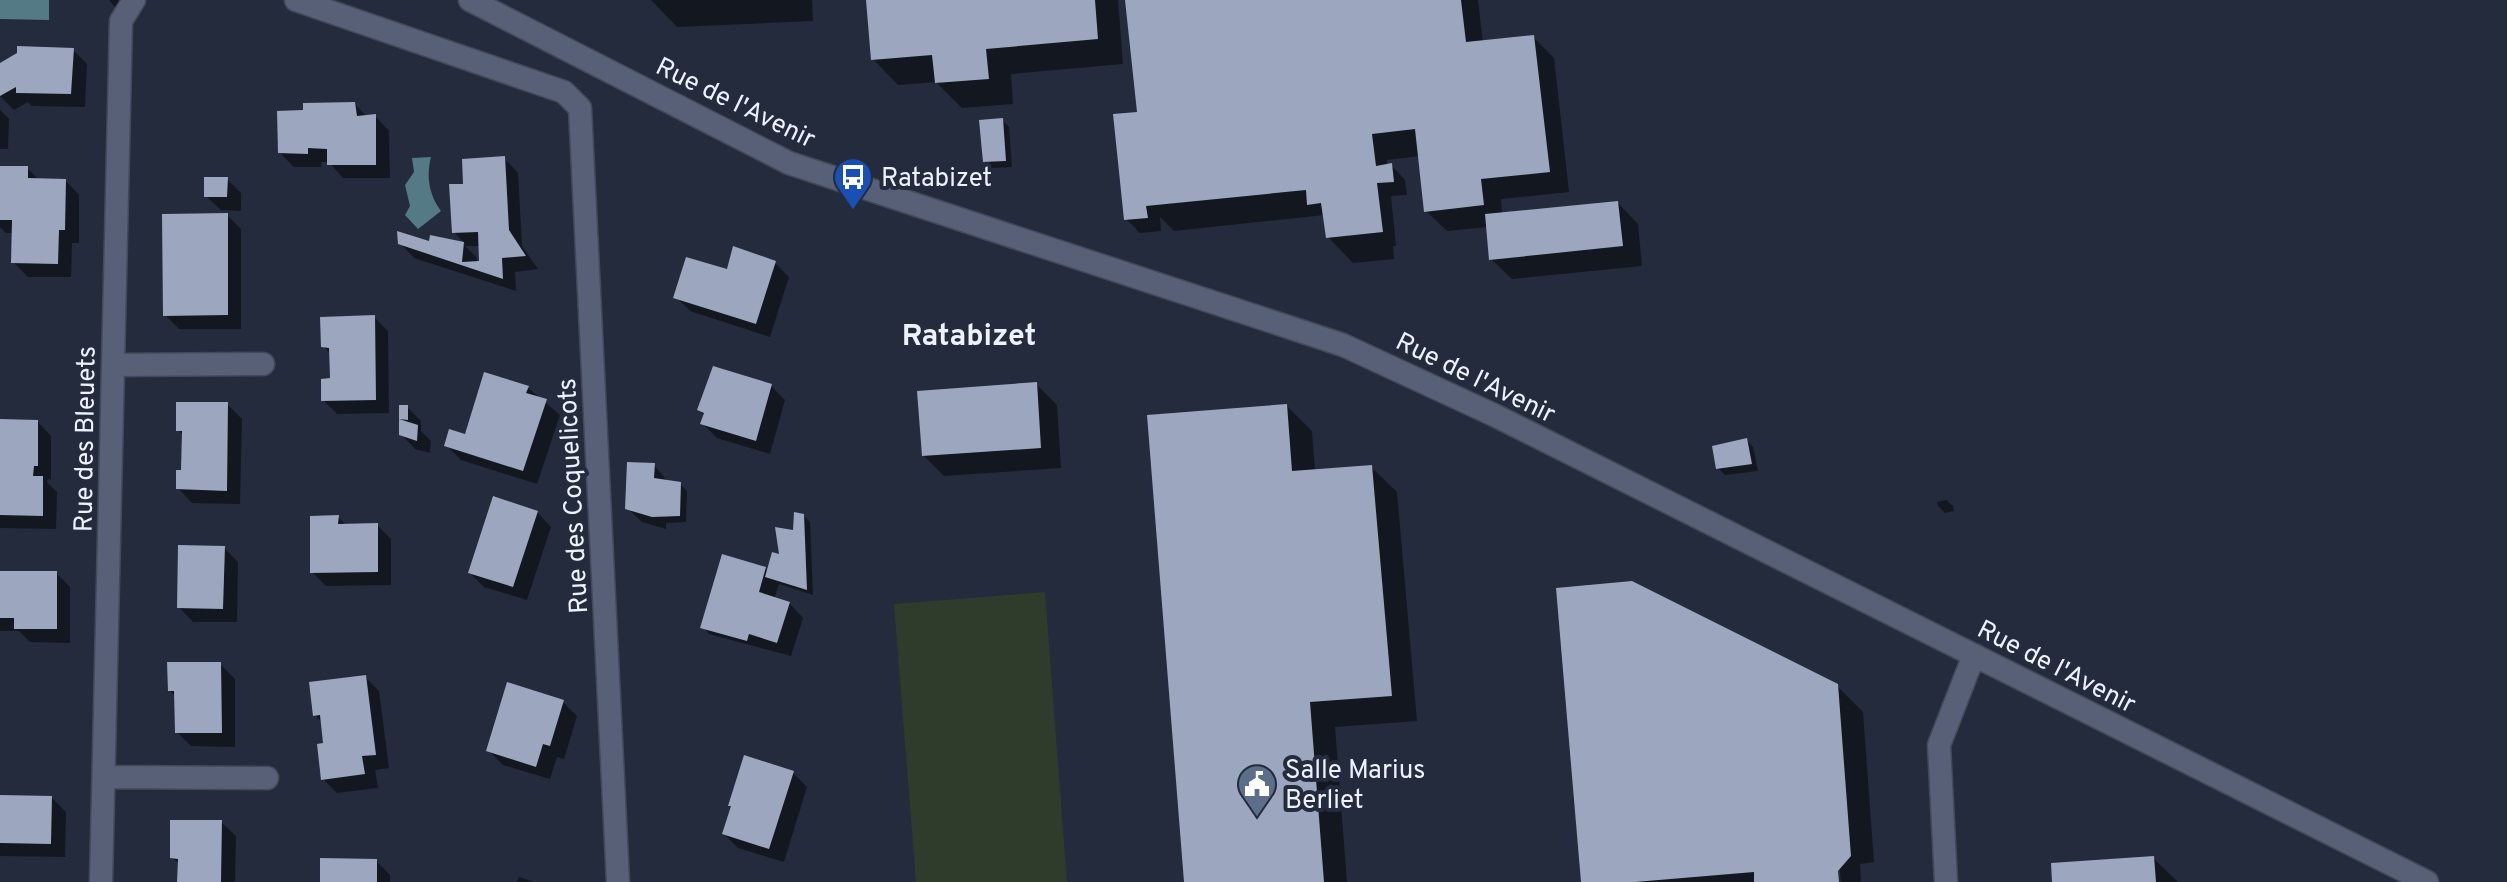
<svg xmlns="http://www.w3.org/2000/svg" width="2507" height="882" font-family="Overpass,sans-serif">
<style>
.green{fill:#2f3b2b}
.water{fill:#537a85}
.shadow{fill:#0007;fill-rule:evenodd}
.building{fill:#9ca6be}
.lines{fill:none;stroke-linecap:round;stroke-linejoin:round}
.minor-casing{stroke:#424959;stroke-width:25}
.minor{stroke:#576076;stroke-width:22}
.labels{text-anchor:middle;stroke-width:8;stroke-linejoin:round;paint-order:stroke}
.street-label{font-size:26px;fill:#edf2ff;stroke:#232b3d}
.poi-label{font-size:26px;fill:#edf2ff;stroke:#232b3d;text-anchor:start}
.quarter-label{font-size:30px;font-weight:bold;fill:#edf2ff;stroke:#232b3d}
</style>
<rect width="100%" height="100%" fill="#232b3d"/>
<path class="green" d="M 1045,592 L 1067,882 L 916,882 L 894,604 Z"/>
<path class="water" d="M 0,0 L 49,0 L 49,20 L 0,19 Z
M 431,157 C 426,177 429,195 441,211 L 418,229 L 405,215 L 410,206 L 405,185 L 414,172 L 412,158 Z"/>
<path class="shadow" d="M 109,0 L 130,0 L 130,7 L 115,7 Z
M 651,0 L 812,0 L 813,21 L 677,27 Z
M 868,0 L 1118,0 L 1123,64 L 1011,74 L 1013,104 L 962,108 L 936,82 L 898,85 L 873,59 Z
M 1127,0 L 1478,0 L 1483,43 L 1533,37 L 1554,58 L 1569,192 L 1501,199 L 1502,215 L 1618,203 L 1638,224 L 1642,266 L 1512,279 L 1491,259 L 1488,227 L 1447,231 L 1426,211 L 1420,156 L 1387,160 L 1387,166 L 1391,165 L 1405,180 L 1407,195 L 1391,196 L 1396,246 L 1393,246 L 1394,259 L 1353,263 L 1328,237 L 1325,215 L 1174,231 L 1160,217 L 1161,231 L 1140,233 L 1126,219 L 1139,113 Z
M 73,50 L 87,64 L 85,107 L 32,106 L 28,102 L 14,110 L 0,96 L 0,65 Z
M 355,104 L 367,117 L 375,116 L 389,131 L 390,178 L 343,178 L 329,162 L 321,162 L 321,167 L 294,167 L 280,153 Z
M 0,110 L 9,119 L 8,149 L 0,149 Z
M 1002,120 L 1009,127 L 1012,167 L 991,168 L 985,161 Z
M 504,158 L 518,173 L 522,246 L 538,269 L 515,272 L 516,291 L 414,258 L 400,243 L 430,244 L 432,238 L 466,245 L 454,232 L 465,186 ZM 465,246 L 480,246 L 482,263 L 477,263 L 477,258 Z
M 0,168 L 27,168 L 39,180 L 65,180 L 79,195 L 79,243 L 72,243 L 71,277 L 28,277 L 13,262 L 14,233 L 6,233 L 0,227 Z
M 227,179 L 241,193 L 241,211 L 221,210 L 206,196 Z
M 227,215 L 241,229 L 241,329 L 179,329 L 165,315 Z
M 775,263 L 789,277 L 770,337 L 690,311 L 676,297 L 728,272 Z
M 374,317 L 388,331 L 389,413 L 337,414 L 323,400 L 332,380 L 332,355 L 323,346 Z
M 1036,384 L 1057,405 L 1061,468 L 944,476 L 924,456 Z
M 771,386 L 785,400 L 770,454 L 717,438 L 703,424 L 705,416 L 699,410 Z
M 527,387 L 560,415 L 537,484 L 461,460 L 447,446 L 466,436 Z
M 227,404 L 242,419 L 240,504 L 192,503 L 178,488 L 183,472 L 184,436 L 178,430 Z
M 1287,406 L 1312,431 L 1315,471 L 1371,467 L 1397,492 L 1417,721 L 1335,727 L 1347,882 L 1186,882 Z
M 401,407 L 407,407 L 421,421 L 421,431 L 431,441 L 430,453 L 415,449 L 401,434 Z
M 0,421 L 37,421 L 51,436 L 51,480 L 48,479 L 47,482 L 57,492 L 56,529 L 0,528 Z
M 1747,441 L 1753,447 L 1758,471 L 1725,475 L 1718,468 Z
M 654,465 L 668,482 L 680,484 L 687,491 L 686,522 L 666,523 L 666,529 L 642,522 L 627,508 Z
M 1946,500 L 1953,506 L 1954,511 L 1945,513 L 1938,506 L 1937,502 Z
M 537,512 L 551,527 L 527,600 L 484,587 L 470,573 Z
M 803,515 L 810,522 L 813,595 L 779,584 L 774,599 L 789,603 L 803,618 L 791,656 L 709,634 L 703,627 L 765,569 L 768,572 L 781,557 Z
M 338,517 L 346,525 L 377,525 L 391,539 L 391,585 L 326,586 L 312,572 Z
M 224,548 L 238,562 L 237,622 L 193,622 L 179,607 Z
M 0,573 L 56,573 L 70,587 L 70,643 L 30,642 L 19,631 L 0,631 Z
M 220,664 L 235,679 L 235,747 L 191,746 L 177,732 L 176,697 L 169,690 Z
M 365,677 L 379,691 L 389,768 L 375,770 L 378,788 L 337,793 L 323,779 L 326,745 L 323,724 L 315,715 Z
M 1836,685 L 1863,712 L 1874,862 L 1860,864 L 1861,882 L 1841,882 L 1840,871 L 1836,866 L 1837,882 L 1583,882 Z
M 563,702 L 577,716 L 564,759 L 557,757 L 550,779 L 503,765 L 489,751 Z
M 793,773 L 807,787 L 784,862 L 738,848 L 724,834 L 732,807 L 730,805 Z
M 0,797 L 52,798 L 66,812 L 65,857 L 0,856 Z
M 221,822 L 236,836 L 235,882 L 179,882 L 180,865 L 172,857 Z
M 2153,858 L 2178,882 L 2054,882 Z
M 376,861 L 390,875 L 390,882 L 322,882 Z
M 519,877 L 534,882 L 517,882 Z"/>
<path class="building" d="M 866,0 L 1095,0 L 1098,39 L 986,49 L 989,79 L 935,83 L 932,55 L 871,60 Z
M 1125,0 L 1461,0 L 1466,42 L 1534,35 L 1550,172 L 1481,179 L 1484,205 L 1424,212 L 1415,129 L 1372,134 L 1376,166 L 1392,163 L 1394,182 L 1377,183 L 1383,232 L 1326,238 L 1321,203 L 1307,205 L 1306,190 L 1146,206 L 1148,218 L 1124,220 L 1113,114 L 1137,112 Z
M 17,46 L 74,48 L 71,94 L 16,93 L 16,87 L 0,96 L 0,63 L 17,53 Z
M 355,102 L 357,116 L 376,114 L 376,165 L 327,165 L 327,149 L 308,148 L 308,154 L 278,153 L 277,111 L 303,110 L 303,103 Z
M 1003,118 L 1006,161 L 983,162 L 979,120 Z
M 505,156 L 509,230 L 526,256 L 502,258 L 503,279 L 398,244 L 397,231 L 429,241 L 430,235 L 464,242 L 462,262 L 479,261 L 478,232 L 452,233 L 449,184 L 463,184 L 462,159 Z
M 0,166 L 28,166 L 28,178 L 66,179 L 65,230 L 59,230 L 58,264 L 11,263 L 12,220 L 0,220 Z
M 204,177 L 228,177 L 227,197 L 204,197 Z
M 1618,201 L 1623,246 L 1489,260 L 1485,214 Z
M 228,213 L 228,315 L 163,316 L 162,214 Z
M 733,246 L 776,261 L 756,324 L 673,298 L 686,257 L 727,269 Z
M 375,315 L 376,400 L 321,401 L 321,379 L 330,378 L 329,348 L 321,347 L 320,317 Z
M 713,366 L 772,384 L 756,441 L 700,424 L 704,413 L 697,410 Z
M 484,372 L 529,386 L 526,393 L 547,399 L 523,471 L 444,446 L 449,429 L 465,434 Z
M 1037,382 L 1041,448 L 922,456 L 917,391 Z
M 176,402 L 228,402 L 227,491 L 176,489 L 176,470 L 181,470 L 182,431 L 176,431 Z
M 1287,404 L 1292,471 L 1372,465 L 1392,696 L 1310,702 L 1324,882 L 1184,882 L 1147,415 Z
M 399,405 L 408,405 L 408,420 L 399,419 L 418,425 L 417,441 L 399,435 Z
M 0,419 L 38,420 L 38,466 L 34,466 L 33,476 L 43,476 L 43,516 L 0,515 Z
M 1747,438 L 1752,464 L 1716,469 L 1712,446 Z
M 627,462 L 655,463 L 654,478 L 681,482 L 680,516 L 652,517 L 625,509 Z
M 493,496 L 538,511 L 513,587 L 468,573 Z
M 794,512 L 804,514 L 807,590 L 765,577 L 772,552 L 779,554 L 775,527 L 793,530 Z
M 339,515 L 338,524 L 378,523 L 378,572 L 310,573 L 310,516 Z
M 178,545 L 225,546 L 223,609 L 177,608 Z
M 722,554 L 766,567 L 759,592 L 790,602 L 777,643 L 749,634 L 747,641 L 700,628 Z
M 0,571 L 57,571 L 57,629 L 14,629 L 14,618 L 0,618 Z
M 1632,581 L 1838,684 L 1851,856 L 1838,871 L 1839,882 L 1754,882 L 1754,872 L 1635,882 L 1581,882 L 1556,588 Z
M 167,662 L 221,662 L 222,733 L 175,733 L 174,691 L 168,691 Z
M 366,675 L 376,755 L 362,756 L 365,774 L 321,780 L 317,744 L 323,743 L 320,715 L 313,716 L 309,682 Z
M 507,682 L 564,700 L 550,746 L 543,744 L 536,767 L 486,751 Z
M 744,755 L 794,771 L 769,849 L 722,834 L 731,806 L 728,806 Z
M 0,795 L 52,796 L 51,844 L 0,843 Z
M 170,820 L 222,820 L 221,882 L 177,882 L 178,859 L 170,858 Z
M 2154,856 L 2156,882 L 2052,882 L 2051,863 Z
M 320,858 L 377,859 L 377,882 L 320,882 Z"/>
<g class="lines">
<g class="minor-casing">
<path id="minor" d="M 296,0 L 564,92 L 580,108 L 618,882
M 470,0 L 789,163 L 1343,345 L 1494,415 L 2427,882
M 114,365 L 263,364
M 104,777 L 267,778
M 101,882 L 121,21 L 134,0
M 1946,882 L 1939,745 L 1974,655"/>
</g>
<use href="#minor" class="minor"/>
</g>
<defs>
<g id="bus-pin" transform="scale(2)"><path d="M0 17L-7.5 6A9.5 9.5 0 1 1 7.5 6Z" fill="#1a4fb4" stroke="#232b3d"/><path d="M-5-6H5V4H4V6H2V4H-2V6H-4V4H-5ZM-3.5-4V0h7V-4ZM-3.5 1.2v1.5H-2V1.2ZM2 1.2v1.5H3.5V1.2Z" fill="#fff"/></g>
<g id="civic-pin" transform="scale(2)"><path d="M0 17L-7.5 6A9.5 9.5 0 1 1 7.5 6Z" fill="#5c6f8a" stroke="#232b3d"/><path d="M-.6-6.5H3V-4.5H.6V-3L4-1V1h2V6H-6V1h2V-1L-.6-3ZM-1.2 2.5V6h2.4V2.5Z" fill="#fff"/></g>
</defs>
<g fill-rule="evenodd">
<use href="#bus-pin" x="853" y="177"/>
<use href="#civic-pin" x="1257" y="784"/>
</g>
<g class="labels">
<g class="street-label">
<text transform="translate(736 102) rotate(26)" y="9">Rue de l'Avenir</text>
<text transform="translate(1476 377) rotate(26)" y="9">Rue de l'Avenir</text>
<text transform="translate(84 439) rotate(-89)" y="9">Rue des Bleuets</text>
<text transform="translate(572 496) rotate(-93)" y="9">Rue des Coquelicots</text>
<text transform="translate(2057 666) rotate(27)" y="9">Rue de l'Avenir</text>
</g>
<g class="poi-label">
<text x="881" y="186">Ratabizet</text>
<text x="1285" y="778">Salle Marius<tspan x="1285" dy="30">Berliet</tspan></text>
</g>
<g class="quarter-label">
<text x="969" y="345">Ratabizet</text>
</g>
</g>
</svg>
